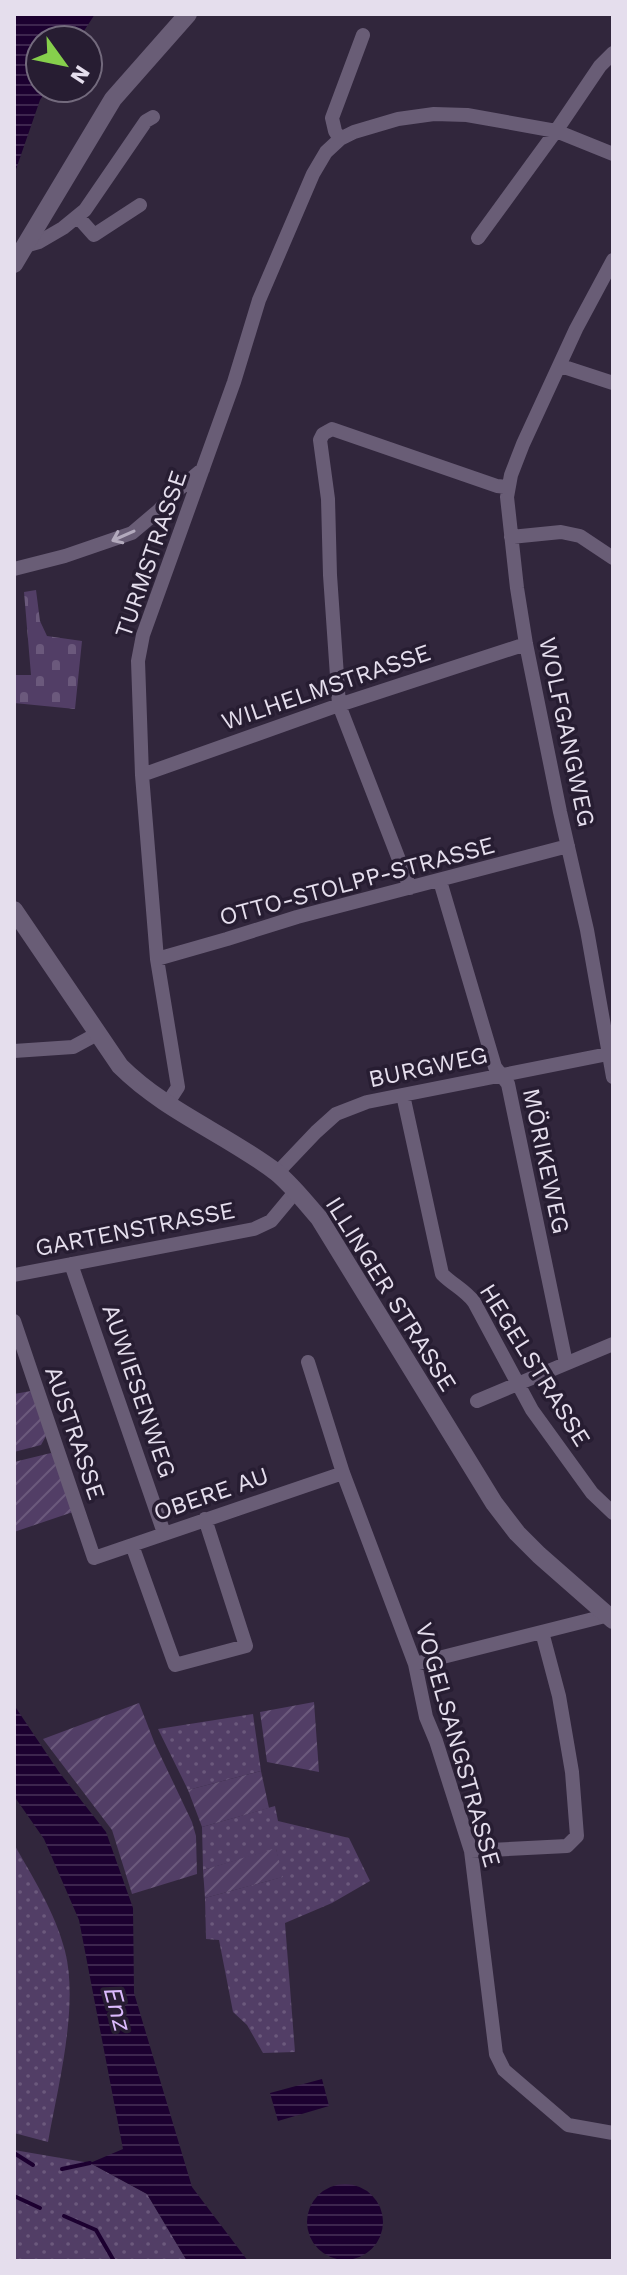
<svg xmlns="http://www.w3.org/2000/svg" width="627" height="2275" font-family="'Work Sans',sans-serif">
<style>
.grass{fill:url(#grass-dots)}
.cemetery{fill:url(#cemetery-stones)}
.garden{fill:url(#garden-furrows)}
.water{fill:url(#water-rules)}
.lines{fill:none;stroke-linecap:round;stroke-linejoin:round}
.stream{stroke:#1c0030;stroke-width:4}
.minor{stroke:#695d76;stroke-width:14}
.tertiary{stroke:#695d76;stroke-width:18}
.oneway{stroke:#b3aabd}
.labels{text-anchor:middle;stroke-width:7;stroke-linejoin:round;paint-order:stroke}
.street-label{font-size:24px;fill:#e5deed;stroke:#271d32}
.water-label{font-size:26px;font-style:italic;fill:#dcbbfe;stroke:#271d32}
</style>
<defs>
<pattern id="grass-dots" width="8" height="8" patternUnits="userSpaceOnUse" patternTransform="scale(2)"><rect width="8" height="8" fill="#523e66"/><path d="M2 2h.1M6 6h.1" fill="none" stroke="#6b597c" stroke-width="1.8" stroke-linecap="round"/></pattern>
<pattern id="cemetery-stones" width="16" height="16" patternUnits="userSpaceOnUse" patternTransform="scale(2)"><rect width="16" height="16" fill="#523e66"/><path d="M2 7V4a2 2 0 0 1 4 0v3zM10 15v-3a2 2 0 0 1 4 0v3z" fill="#6b597c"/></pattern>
<pattern id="garden-furrows" width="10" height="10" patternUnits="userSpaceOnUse" patternTransform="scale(2)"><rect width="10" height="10" fill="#523e66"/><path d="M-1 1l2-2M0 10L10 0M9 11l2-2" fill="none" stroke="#6b597c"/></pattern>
<pattern id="water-rules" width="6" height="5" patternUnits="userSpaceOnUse" patternTransform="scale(2)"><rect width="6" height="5" fill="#1c0030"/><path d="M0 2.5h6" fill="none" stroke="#3d254e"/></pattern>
</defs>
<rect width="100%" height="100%" fill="#31263c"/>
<path class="grass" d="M 253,1714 L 261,1771 L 188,1790 L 158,1729 Z
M 275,1806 L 278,1821 L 349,1838 L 370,1881 L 332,1903 L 285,1923 L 295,2052 L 263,2053 L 247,2025 L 233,2012 L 219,1940 L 206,1939 L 205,1898 L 282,1877 L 276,1849 L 203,1870 L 202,1827 Z
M 14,1844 C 33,1878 55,1912 65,1951 C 79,2006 58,2086 48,2142 L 14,2133 Z
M 14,2150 L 90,2163 L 147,2194 L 187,2261 L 14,2261 Z"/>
<path class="cemetery" d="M 36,590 L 40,621 L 47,636 L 82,641 L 75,709 L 14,703 L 14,675 L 31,675 L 24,592 Z"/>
<path class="garden" d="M 31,1391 L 46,1436 L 41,1445 L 14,1452 L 14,1394 Z
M 51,1453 L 55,1457 L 73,1512 L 14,1532 L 14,1462 Z
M 314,1702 L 319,1772 L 267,1762 L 260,1712 Z
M 139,1703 L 155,1744 L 192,1822 L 196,1836 L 197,1874 L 132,1894 L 112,1830 L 43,1739 Z
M 261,1771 L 269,1808 L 202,1827 L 188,1790 Z
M 276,1848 L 283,1877 L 205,1898 L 203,1870 Z"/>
<path class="water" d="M 14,14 L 95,14 L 78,40 L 40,40 L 40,88 L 48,88 L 40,100 L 14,175 Z
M 14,1705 L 59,1772 L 106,1832 L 133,1908 L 134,1993 L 192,2187 L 248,2261 L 187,2261 L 147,2194 L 90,2163 L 123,2149 L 79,1920 L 44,1839 L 14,1796 Z
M 322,2079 L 329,2106 L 278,2121 L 270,2093 Z
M307 2222a38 38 0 1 1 76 0a38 38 0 1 1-76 0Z"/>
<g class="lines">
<path class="stream" d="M 14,2153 L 33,2165
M 62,2169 L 90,2163
M 14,2196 L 40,2208
M 64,2216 L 96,2230 L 114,2261"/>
<path class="minor" d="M 340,139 L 335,131 L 332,118 L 363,35
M 78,217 L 94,235 L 140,205
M 478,238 L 556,131 L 600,66 L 613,53
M 25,246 L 39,242 L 63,228 L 85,210 L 146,121 L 153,117
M 613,260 L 576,329 L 523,444 L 511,475 L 507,497 L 517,588 L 526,644 L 560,812 L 587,930 L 613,1077
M 561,366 L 613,383
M 511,537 L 561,532 L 580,536 L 613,558
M 14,569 L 65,556 L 132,533 L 158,511 L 180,488 L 203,469
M 142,775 L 339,705 L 526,644
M 440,881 L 495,1067 L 508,1084 L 566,1363
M 410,888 L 339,705 L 330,575 L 328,499 L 320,440 L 323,434 L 332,429 L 497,486 L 507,487
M 157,959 L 227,939 L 297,917 L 568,846
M 14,1051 L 73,1047 L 97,1034
M 403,1095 L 442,1274 C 453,1285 465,1290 474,1302 L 532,1410 L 592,1493 L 613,1513
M 167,1104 L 178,1087 L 157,959 L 142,775 L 138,661 L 143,635 L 234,382 L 259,300 L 313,174 L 326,152 L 340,139 L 354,132 L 398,119 L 434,114 L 467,115 L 556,131 L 613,154
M 277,1173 L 316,1132 L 336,1114 L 367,1102 L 613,1053
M 71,1264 L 164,1533
M 14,1275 L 254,1229 L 271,1221 L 296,1191
M 14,1321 L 94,1558 L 343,1473
M 308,1362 L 343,1473 L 415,1664 L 426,1717 L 436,1741 L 471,1851 L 496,2054 L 504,2070 L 568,2125 L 613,2133
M 477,1401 L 613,1344
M 132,1545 L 175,1665 L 246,1646 L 205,1519
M 415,1664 L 613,1614
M 471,1851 L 567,1846 L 577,1836 L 572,1772 L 559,1696 L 542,1632"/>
<path class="tertiary" d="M 14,264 L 113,99 L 188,14
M 14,910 L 120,1066 C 165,1111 226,1134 276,1172 C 292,1185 305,1202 319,1218 L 494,1503 L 517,1533 L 539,1555 L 613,1620"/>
</g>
<defs><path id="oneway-shaft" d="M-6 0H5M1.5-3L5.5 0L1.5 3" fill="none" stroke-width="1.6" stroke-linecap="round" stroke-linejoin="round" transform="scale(2)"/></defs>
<use class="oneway" href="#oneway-shaft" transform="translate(123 536) rotate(156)"/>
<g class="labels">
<g class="street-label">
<text transform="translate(151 554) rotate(-71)" y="8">TURMSTRASSE</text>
<text transform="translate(326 687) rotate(-19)" y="8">WILHELMSTRASSE</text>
<text transform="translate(567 732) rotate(78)" y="8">WOLFGANGWEG</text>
<text transform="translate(357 881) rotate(-15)" y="8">OTTO-STOLPP-STRASSE</text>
<text transform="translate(428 1067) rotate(-12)" y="8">BURGWEG</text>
<text transform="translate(546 1161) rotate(78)" y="8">MÖRIKEWEG</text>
<text transform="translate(135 1229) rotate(-11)" y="8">GARTENSTRASSE</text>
<text transform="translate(391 1294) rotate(58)" y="8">ILLINGER STRASSE</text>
<text transform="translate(535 1365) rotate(58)" y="8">HEGELSTRASSE</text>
<text transform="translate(139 1391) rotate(71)" y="8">AUWIESENWEG</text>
<text transform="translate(75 1433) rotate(71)" y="8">AUSTRASSE</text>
<text transform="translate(211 1494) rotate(-19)" y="8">OBERE AU</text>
<text transform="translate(458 1745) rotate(74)" y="8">VOGELSANGSTRASSE</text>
</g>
<g class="water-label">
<text transform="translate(118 2009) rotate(75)" y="9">Enz</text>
</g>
</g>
<rect width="627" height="2275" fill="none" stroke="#e5deed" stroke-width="32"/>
<g transform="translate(64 64) rotate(123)"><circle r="38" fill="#271d32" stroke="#736a7d" stroke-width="2"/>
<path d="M0-6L14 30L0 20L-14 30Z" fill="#86cf4c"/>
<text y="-12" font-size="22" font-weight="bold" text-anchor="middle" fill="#e5deed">N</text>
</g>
</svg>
